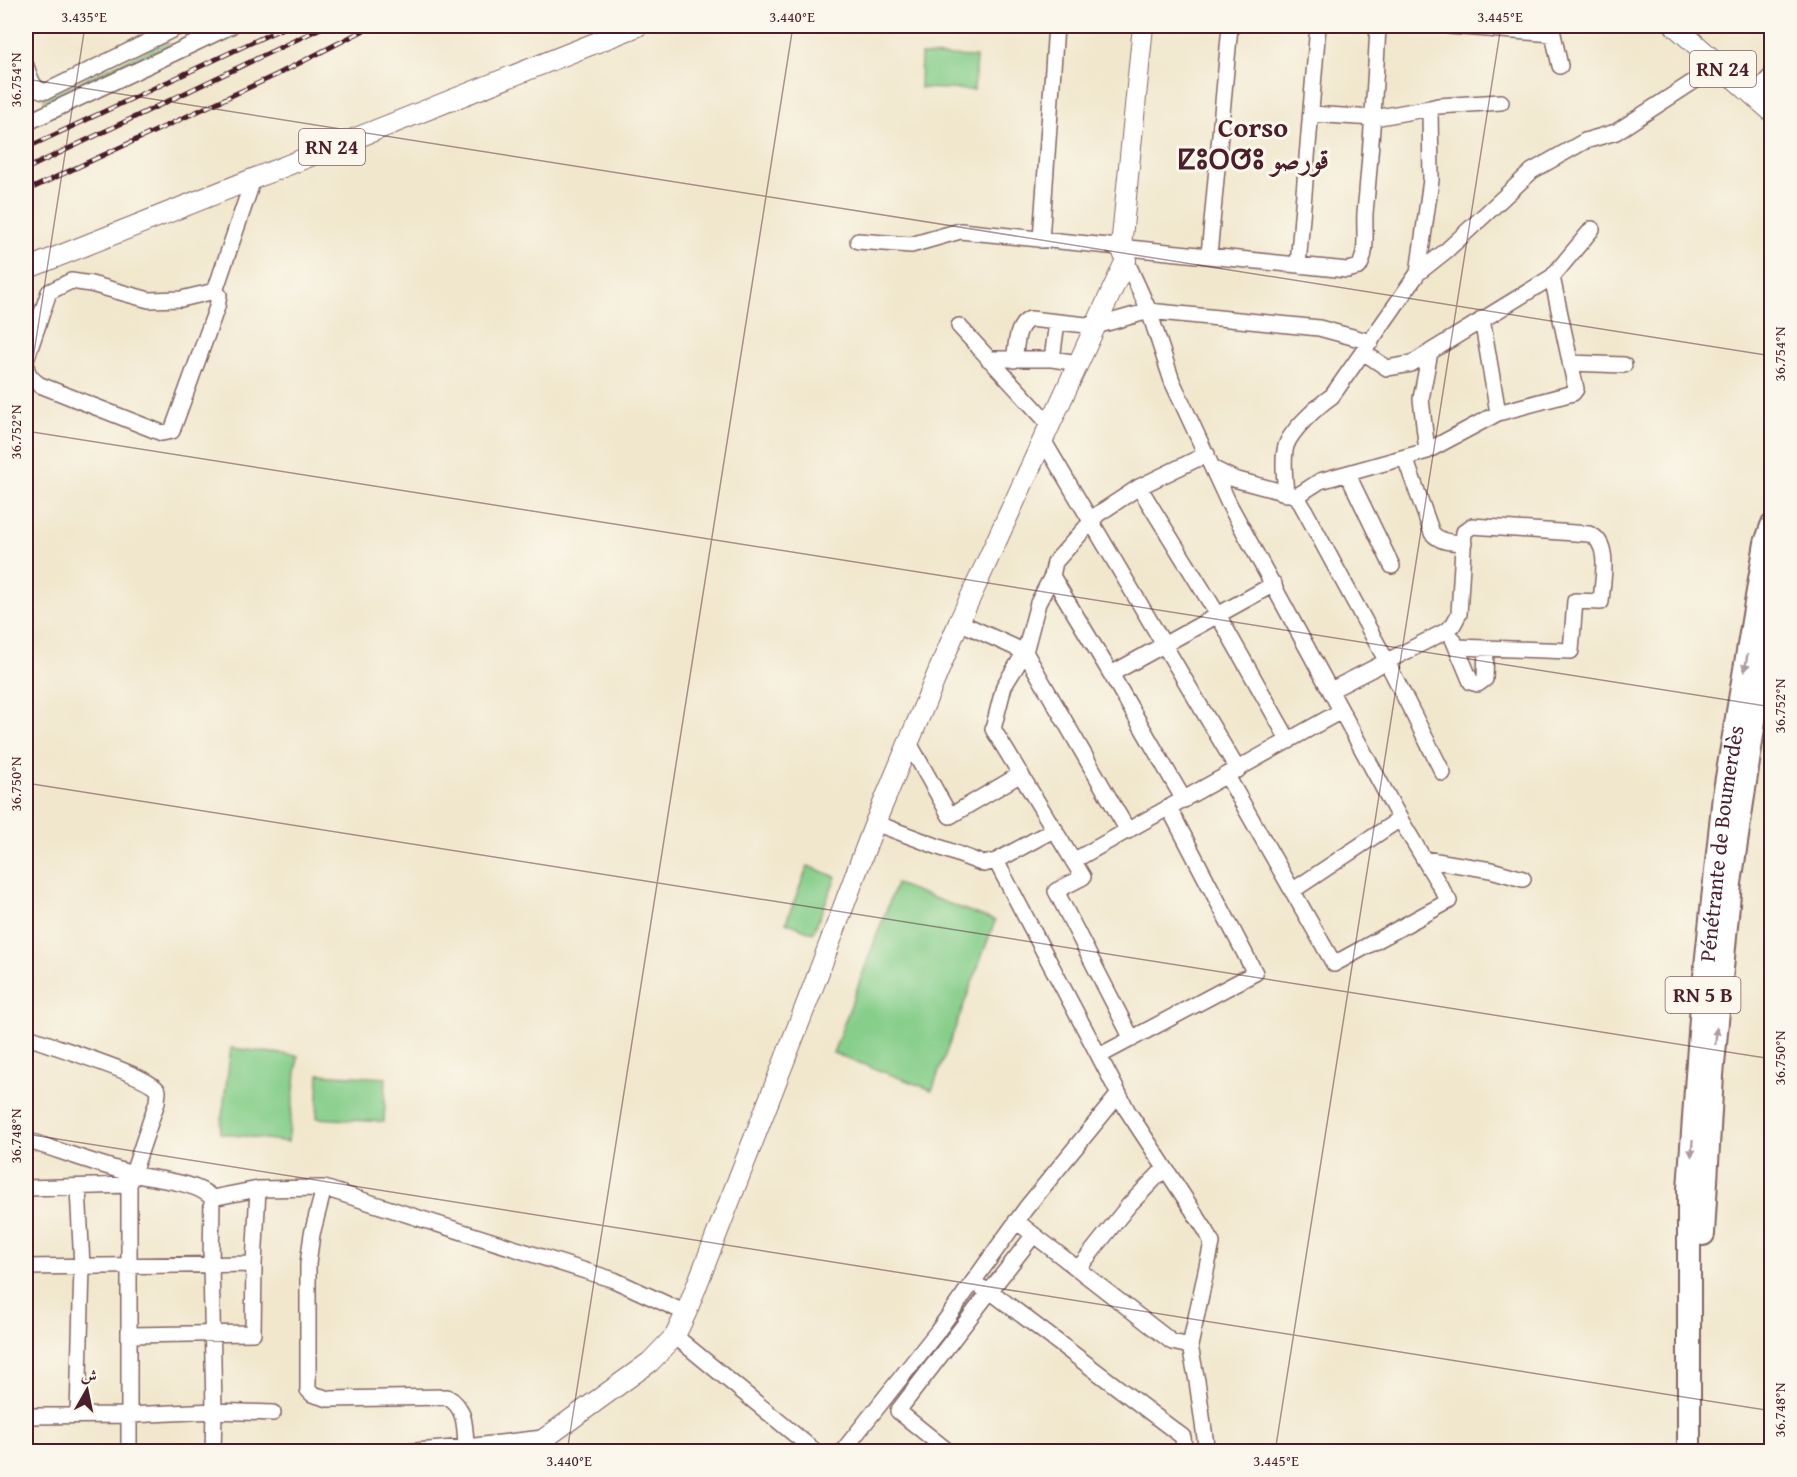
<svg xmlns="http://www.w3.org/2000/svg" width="1797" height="1477" font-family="'Gentium Book Plus',Amiri,'Noto Sans Tifinagh',serif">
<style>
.green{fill:#86ce8a;stroke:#68765a;stroke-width:1.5}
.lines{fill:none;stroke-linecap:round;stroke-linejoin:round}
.minor-casing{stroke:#846564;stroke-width:18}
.major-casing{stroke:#846564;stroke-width:22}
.highway-casing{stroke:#846564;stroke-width:26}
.minor{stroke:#fff;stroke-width:15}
.major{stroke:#fff;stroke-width:20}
.highway{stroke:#fff;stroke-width:22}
.rail-casing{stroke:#4a1f2b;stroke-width:5}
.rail{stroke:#fbf7ec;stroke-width:3;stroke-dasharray:9;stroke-linecap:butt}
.oneway{fill:#ae9aa0}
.ticks{fill:none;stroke:#4a1f2b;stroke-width:1.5;stroke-opacity:0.45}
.labels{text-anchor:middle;stroke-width:6;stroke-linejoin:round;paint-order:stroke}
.shield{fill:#fbf7ec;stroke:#7f6065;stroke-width:1.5}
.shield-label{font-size:21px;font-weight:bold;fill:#4a1f2b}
.street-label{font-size:22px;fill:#4a1f2b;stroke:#fbf7ec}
.district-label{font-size:28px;font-weight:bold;fill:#4a1f2b;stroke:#fbf7ec}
.neatline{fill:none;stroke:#4a1f2b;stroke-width:2}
.ticks-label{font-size:15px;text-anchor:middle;fill:#4a1f2b}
</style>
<rect width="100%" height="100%" fill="#fbf7ec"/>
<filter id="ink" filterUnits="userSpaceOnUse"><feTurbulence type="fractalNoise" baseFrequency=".0167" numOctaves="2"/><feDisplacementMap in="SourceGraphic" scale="12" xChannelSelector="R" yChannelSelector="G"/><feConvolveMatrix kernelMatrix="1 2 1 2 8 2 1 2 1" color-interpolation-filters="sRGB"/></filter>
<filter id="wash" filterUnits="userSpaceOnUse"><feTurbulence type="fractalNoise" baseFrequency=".008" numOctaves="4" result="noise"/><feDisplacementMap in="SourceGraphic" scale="24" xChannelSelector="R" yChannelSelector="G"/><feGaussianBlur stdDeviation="1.35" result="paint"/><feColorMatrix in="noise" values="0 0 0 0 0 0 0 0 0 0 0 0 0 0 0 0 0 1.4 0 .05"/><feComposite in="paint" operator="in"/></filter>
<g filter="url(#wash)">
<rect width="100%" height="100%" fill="#f1e7cd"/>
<path class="green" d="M 166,42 L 169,43 L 168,46 L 45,102 L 43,98 Z
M 921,55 L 976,57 L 974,90 L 920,88 Z
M 808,866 L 836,877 L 813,933 L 786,922 Z
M 896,884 L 995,921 L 932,1090 L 833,1053 Z
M 231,1048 L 298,1056 L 288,1142 L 220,1133 Z
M 319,1074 L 386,1078 L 384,1122 L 317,1118 Z"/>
</g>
<g filter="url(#ink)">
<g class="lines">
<g class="minor-casing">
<path id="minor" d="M 1449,26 L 1553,34 L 1560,66
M 26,66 C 30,77 33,92 47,91 L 180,26
M 1753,95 L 1772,75
M 1311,114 L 1374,118 L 1430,108
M 26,123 L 231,26
M 1041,240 L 1056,26
M 858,241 L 911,245 L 960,231 L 1347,270 L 1359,267 C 1368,252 1364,231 1365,213 C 1371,151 1375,88 1378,26
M 1209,255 L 1230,26
M 1126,260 L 1149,311 L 1172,381 L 1229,504 L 1400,819 L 1292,891
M 1298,265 L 1318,26
M 1418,273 L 1431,180 L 1430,108 L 1438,106 L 1501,102
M 1482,319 L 1498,413
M 959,326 L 1050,425
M 1363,352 L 1387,368 L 1411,364 L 1430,352
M 988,359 L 1052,359 L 1078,363
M 1052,359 L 1057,322
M 26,360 L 49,292 L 71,281 L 91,284 L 149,300 L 181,299 L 215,291
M 1014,360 C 1017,345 1015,326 1030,319 L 1096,326 L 1149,311 L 1319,328 L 1371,342
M 26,362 C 26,373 30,378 40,385 L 162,433 L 172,431 L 217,307 L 219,295 L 215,291 L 254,177
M 1570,363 L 1624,365
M 1043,440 L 1238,770
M 1427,451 L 1421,399 L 1430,352 L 1552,277 L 1592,229
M 1405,458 L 1432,533 C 1441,543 1451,542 1464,543
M 1214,469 L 1234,479 L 1297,496 L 1320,481 L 1427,451 L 1498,413 L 1573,393 L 1576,389 L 1552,277
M 1348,475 L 1392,566
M 1139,487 L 1218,615 L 1289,741
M 1286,494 C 1285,479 1282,460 1286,446 C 1291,430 1319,405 1332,396 L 1418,273 L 1447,250 L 1532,171 L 1585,141 L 1616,132 L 1719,65
M 1297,496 L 1387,662 L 1443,773
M 1052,576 L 1111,674 L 1184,800
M 959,622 L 1025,652 L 1128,831
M 1453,639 L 1471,682 L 1478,684 L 1485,679 L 1486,648
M 1111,674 L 1274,584
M 1331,690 L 1444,632 L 1453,625 L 1459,614 L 1464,532 L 1472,526 L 1589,534 C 1612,542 1602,582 1601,602 L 1575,601 L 1571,651 L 1457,647
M 909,743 L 950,816 L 1021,774
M 1227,776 L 1334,964 L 1449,901 L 1400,819
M 875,823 L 984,864 L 996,861 L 1055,829
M 1424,859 L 1491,870 L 1523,879
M 996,861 L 1099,1056 L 1255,973 L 1169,808
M 1073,861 L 1341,711
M 26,1036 C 47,1045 151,1075 158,1091 L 157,1102 L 129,1185 L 129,1452
M 1132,1039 L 1056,891 L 1083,877 L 993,729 L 1004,686 L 1025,652 L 1038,603 L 1052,576 L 1055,562 L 1098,514 L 1139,487 L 1207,454
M 1099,1056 L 1127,1110 L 1207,1232 L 1212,1243 L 1190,1346 L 1197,1381 L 1207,1452
M 26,1140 C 61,1151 97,1164 133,1174 C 155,1180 196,1181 212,1198 L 211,1264 L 214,1411 L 273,1413
M 26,1188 L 129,1185
M 78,1188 L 82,1266 L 78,1414
M 212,1198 L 258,1189 L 324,1188
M 1016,1221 L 1172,1342 L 1190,1346
M 26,1267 L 254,1264
M 1078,1269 L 1129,1205 L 1165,1168
M 982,1288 L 990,1291 L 1029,1241
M 129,1335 L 253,1333 L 254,1264 L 258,1189
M 675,1336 L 816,1452
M 26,1416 L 129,1415 L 214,1411 L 213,1452
M 466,1447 C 465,1428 466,1407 447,1397 L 329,1399 L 312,1394 L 308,1390 L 308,1264 L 312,1234 L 324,1188 L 614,1280 L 686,1313
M 404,1452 L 466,1447 L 543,1438
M 842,1452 L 937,1332 L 1026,1208 L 1119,1094
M 949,1452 L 898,1411 L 990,1291 L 1183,1437 L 1184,1452"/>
</g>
<g class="major-casing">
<path id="major" d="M 1675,26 L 1772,112
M 26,269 L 638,26
M 526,1452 L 650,1362 L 675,1336 L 686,1313 L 815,982 L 875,823 L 959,622 L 1126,260 L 1121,247 L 1143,26"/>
</g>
<g class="highway-casing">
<g id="highway">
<path d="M 1703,1234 L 1712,1075 L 1730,883 L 1770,614"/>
<path id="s1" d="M 1689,1452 L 1689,1189 L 1702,1004 L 1724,796 L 1766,543 L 1772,526"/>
</g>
</g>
<use href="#minor" class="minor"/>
<use href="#major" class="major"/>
<use href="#highway" class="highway"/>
<g class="rail-casing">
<path id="rail" d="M 26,148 L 287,26
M 26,169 L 325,26
M 26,191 L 276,75 L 372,26"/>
</g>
<use href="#rail" class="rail"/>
</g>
<defs><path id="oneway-solid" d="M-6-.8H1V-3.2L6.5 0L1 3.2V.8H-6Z" transform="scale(1.5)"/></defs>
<g class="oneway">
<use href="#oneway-solid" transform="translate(1746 663) rotate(99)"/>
<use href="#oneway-solid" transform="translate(1716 1036) rotate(-85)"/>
<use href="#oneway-solid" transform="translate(1692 1148) rotate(94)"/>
</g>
</g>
<path class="ticks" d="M 26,79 L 1772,356M 26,404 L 85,26M 26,431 L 1772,707M 26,783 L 1772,1059M 26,1134 L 1772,1411M 567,1452 L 793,26M 1275,1452 L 1501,26"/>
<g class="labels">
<g class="shield">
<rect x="1690" y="51" width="66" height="36" rx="4.5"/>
<rect x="299" y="129" width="66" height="36" rx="4.5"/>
<rect x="1665.5" y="977" width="75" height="36" rx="4.5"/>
</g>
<g class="shield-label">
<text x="1723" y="76">RN 24</text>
<text x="332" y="154">RN 24</text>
<text x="1703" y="1002">RN 5 B</text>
</g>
<g class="street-label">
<text dy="8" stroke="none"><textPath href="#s1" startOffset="610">Pénétrante de Boumerdès</textPath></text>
</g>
<g class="district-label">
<text x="1253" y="137">Corso<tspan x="1253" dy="32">ⵇⵓⵔⵚⵓ قورصو</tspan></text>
</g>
</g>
<rect width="1797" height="1477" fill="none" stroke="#fbf7ec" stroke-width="66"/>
<g transform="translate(87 1390) rotate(9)" stroke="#fbf7ec" stroke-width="4.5" paint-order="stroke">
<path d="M0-4.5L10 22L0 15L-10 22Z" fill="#4a1f2b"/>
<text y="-9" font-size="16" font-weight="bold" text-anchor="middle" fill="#4a1f2b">ش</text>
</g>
<rect x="33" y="33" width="1731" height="1411" class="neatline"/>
<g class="ticks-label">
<text x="84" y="22">3.435°E</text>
<text x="792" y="22">3.440°E</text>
<text x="1500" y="22">3.445°E</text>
<text transform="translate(16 80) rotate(-90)" y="5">36.754°N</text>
<text transform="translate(1780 354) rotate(-90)" y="5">36.754°N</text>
<text transform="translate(16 432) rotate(-90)" y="5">36.752°N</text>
<text transform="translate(1780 706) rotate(-90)" y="5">36.752°N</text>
<text transform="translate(16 784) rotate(-90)" y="5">36.750°N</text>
<text transform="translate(1780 1058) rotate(-90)" y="5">36.750°N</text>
<text transform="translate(16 1136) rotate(-90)" y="5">36.748°N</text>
<text transform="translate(1780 1410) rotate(-90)" y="5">36.748°N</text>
<text x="569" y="1466">3.440°E</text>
<text x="1276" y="1466">3.445°E</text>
</g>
</svg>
